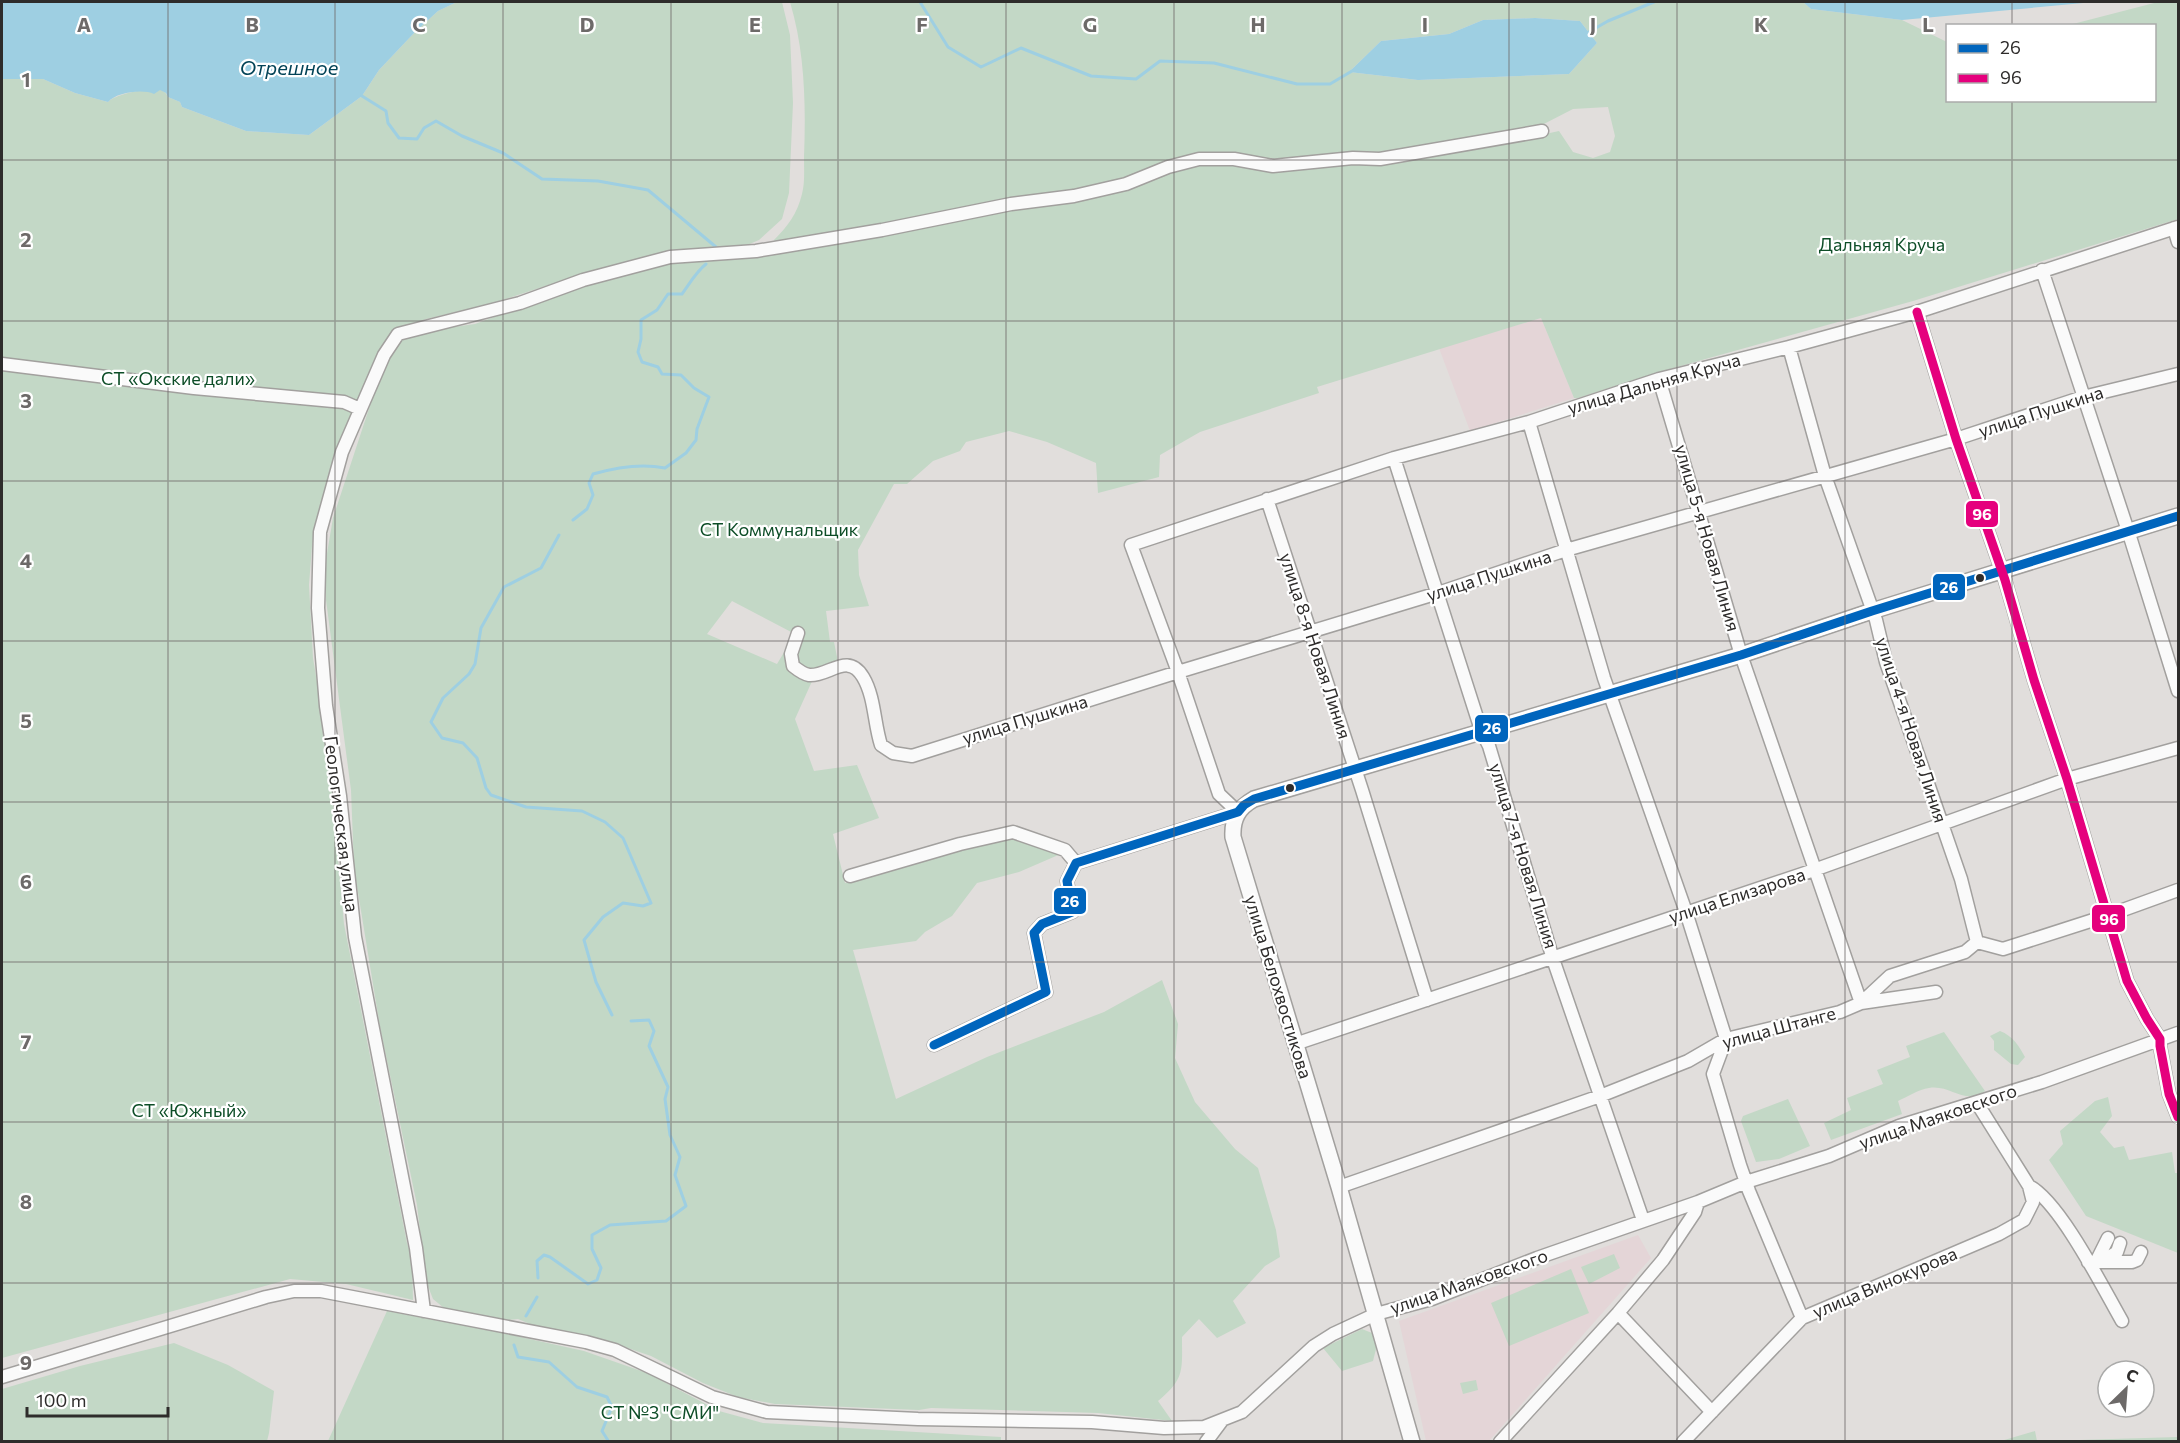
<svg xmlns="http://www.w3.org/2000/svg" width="2180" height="1443" font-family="Commissioner,sans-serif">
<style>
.education{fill:#e4d5d7}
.green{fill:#c3d8c6;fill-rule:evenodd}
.water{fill:#9ecfe2}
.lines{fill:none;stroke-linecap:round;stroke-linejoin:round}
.stream{stroke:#9ecfe2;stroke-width:3}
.minor-casing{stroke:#a2a09e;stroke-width:15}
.major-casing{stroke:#a2a09e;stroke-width:18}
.minor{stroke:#fafafa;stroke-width:12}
.major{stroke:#fafafa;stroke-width:15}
.bus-1-casing{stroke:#fff;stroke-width:14}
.bus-2-casing{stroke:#fff;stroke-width:14}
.bus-1{stroke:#0065bd;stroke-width:9}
.bus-2{stroke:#e5007d;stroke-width:9}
.grid{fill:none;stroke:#6d6a69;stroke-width:1.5;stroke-opacity:0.55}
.bus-dot{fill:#2e2c2b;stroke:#fff;stroke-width:2}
.labels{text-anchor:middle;stroke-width:4.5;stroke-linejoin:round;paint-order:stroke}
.park-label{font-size:18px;fill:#0d4d27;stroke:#fff}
.street-label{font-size:18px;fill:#2e2c2b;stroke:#fff}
.water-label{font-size:20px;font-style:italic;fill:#024357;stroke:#fff}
.grid-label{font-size:20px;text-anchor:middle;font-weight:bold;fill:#6d6a69;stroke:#fff;stroke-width:4.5;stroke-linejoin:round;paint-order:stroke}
.line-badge{stroke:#fff;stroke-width:2}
.badge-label{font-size:16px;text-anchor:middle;font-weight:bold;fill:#fff}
</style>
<rect width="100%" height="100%" fill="#e1dedc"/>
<path class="education" d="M 1541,318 L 1574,398 L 1470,431 L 1439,348 Z
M 1638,1235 L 1651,1258 L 1489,1441 L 1426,1441 L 1399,1321 Z"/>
<path class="green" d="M 457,2 L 782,2 L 790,35 L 793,103 L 789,193 L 782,219 L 759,240 L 740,248 L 672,253 L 579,275 L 490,304 L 426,319 L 391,334 L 355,406 L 321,507 L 312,546 L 309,585 L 313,658 L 328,748 L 344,924 L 407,1243 L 412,1259 L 413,1300 L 346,1284 L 290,1279 L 2,1358 L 2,79 L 43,79 L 75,93 L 108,102 C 115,94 151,87 161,90 C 165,92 166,93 168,97 L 180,102 L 182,107 L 246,131 L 309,135 L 362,96 L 379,70 L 415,32 L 438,11 Z
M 790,2 L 1803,2 L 1811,9 L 1902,20 L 1947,42 L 1948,100 L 2154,100 L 2154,26 L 2069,25 L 2158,2 L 2178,2 L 2178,219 L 1913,301 L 1659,372 L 1578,398 L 1574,398 L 1541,318 L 1317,387 L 1319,393 L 1200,432 L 1160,455 L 1159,477 L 1098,493 L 1096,463 L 1047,442 L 1009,431 L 966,442 L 960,451 L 933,461 L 907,484 L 894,484 L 858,550 L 859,575 L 869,606 L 826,611 L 830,642 L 834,642 L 837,657 L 837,671 L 813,679 L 795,719 L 814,771 L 857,765 L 879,818 L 833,834 L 845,883 L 946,851 L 1009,837 L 1063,853 L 1019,872 L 977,883 L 952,916 L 925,932 L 916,941 L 853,950 L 896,1099 L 987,1057 L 1104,1012 L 1162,980 L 1178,1024 L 1175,1058 L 1195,1102 L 1235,1149 L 1258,1168 L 1276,1230 L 1280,1257 L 1265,1266 L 1233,1301 L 1246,1323 L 1217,1338 L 1199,1319 L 1182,1337 C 1182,1370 1185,1379 1158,1401 L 1172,1421 L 1098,1413 L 931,1408 L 919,1410 L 775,1404 L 738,1397 L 703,1383 L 651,1356 L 604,1340 L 535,1326 L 518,1319 L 508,1320 L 444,1308 L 433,1299 L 426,1281 L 417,1205 L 380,1027 L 354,868 L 351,790 L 326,600 L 326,559 L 333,518 L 384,363 L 398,340 L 439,329 L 475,324 L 543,299 L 607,278 L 676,261 L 765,252 L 920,225 L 977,213 L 1051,204 L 1117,191 L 1194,163 L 1216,162 L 1241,164 L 1258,169 L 1287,170 L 1334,163 L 1382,162 L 1536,136 L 1559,131 L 1573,152 L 1593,158 L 1610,152 L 1615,136 L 1608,107 L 1573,109 L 1538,127 L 1444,147 L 1279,163 L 1242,155 L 1204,155 L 1172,164 L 1125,181 L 1083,191 L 975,207 L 777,244 L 774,240 C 788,226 797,214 802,194 C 805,183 804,169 804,157 C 806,105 805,52 790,2 ZM 1535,18 L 1580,21 L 1597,43 L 1569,74 L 1418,80 L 1349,72 L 1381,41 L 1449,34 L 1483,20 ZM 732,601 L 795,634 L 777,664 L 707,634 Z
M 2000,1031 C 2013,1036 2019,1046 2025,1057 L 2018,1065 L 2011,1064 L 1994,1050 L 1994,1041 L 1990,1036 Z
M 1944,1032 L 1985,1091 C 1965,1106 1950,1084 1929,1088 C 1919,1089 1907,1097 1898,1101 L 1902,1114 L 1831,1140 L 1824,1123 L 1851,1110 L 1847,1098 L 1883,1084 L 1877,1070 L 1910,1057 L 1906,1046 Z
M 2108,1097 L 2112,1116 L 2100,1132 L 2114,1148 L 2124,1146 L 2129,1160 L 2172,1152 L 2175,1173 L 2178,1173 L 2178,1253 L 2086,1216 L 2049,1160 L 2063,1144 L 2060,1131 L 2095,1101 Z
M 1788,1099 L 1810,1146 L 1779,1159 L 1756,1162 L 1741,1121 L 1743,1116 Z
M 1614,1254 L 1620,1268 L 1589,1284 L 1581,1267 Z
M 1571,1269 L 1589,1313 L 1509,1346 L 1491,1303 Z
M 387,1311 L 502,1333 L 584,1351 L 647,1373 L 719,1411 L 763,1423 L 1001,1437 L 1001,1441 L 328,1441 Z
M 1362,1329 L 1372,1333 L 1377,1345 L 1373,1361 L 1342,1371 L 1323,1348 Z
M 174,1343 L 228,1365 L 274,1391 L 269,1433 L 267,1441 L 2,1441 L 2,1389 L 80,1366 Z
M 1476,1380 L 1478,1390 L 1463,1394 L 1460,1383 Z
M 2035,1431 L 2037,1441 L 2001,1441 Z
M 2178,1437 L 2178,1442 L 2046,1441 Z"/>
<path class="water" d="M 2,2 L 457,2 L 438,11 L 415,32 L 379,70 L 362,96 L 309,135 L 246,131 L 182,107 L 180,102 L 168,97 L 166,93 L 160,90 L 154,94 C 143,89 117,92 108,102 L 75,93 L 43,79 L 2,79 Z
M 1803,2 L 2094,2 L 1902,20 L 1811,9 Z
M 1535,18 L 1580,21 L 1597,43 L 1569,74 L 1418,80 L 1349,72 L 1381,41 L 1449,34 L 1483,20 Z"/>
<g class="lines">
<path class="stream" d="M 920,2 L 948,47 L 981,67 L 1021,48 L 1091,76 L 1136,79 L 1160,61 L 1214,63 L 1297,84 L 1330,84 L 1352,71
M 1587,33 L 1608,21 L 1654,2
M 362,96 L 386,111 L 388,123 L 399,138 L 417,139 L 424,128 L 436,121 L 462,136 L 503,153 L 542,179 L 598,181 L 648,190 L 716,247
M 573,520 L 587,509 L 593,495 L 589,483 L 593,474 C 617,467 641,463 665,468 L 686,453 L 696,440 L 697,429 L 709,397 L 694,388 L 681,375 L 662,374 L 658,367 L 642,362 L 638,352 L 641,339 L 641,320 L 657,310 L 668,294 L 682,294 C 690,283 696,272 706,264
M 559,535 L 541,568 L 504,587 L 481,628 L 475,664 L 469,674 L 443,698 L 431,722 L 442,738 L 463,743 L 477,758 L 486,788 L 491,795 L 526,807 L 582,811 L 605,822 L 623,838 L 651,903 L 643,906 L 623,903 L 603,917 L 584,940 L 596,982 L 612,1015
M 538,1278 L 537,1261 L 544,1255 L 550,1257 L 588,1284 L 597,1280 L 601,1268 L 592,1249 L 592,1235 L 610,1225 L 666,1221 L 686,1206 L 675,1175 L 680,1157 L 670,1135 L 665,1099 L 668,1087 L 649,1046 L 654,1031 L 649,1020 L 631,1021
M 526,1316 L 537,1297
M 514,1345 L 518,1357 L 549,1362 L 577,1387 L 607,1397 L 612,1407 L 602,1431 L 609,1442"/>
<g class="minor-casing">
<path id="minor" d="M 2174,228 L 2178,242
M 2042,270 L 2131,540 L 2178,691
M 1917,312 L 1956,439 L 2005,580 L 2034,680 L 2067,779 L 2127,981 L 2147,1019 L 2160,1039 L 2160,1046 L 2169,1094 L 2178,1117
M 1789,347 L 1825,476 L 1876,620 L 1886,662 L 1961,879 L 1977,942
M 2,364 L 194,388 L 344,402 L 360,409
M 1659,379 L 1741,655 L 1861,1003 L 1936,992
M 1529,422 L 1604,678 L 1686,912 L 1726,1039 L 1713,1074 L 1740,1165 L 1749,1191 L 1802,1318
M 1394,458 L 1481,730 L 1489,746 L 1553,959 L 1643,1220
M 1267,499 L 1362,790 L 1427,1000
M 798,633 L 791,654 L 793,666 C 798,670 803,674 809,675 C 828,677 848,651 863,677 C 875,697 874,724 881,745 L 893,753 L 912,756 L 1178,672 L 1438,593 L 1566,550 L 1956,439 L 2083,397 L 2178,374
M 1238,812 L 1219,794 L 1178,672 L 1131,545 L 1394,458 L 1529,422 L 1659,379 L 1789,347 L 1917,312 L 2178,227
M 850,876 L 960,844 L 1013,832 L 1065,850 L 1076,863
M 1295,1044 L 1814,870 L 2067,779 L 2178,748
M 934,1045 L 1046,992 L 1034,933 L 1042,924 L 1072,912 L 1067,881 L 1076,863 L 1238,812
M 2029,1186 C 2060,1202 2103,1288 2122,1321
M 1339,1187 L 1600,1096 L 1688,1061 L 1726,1039 L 1840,1012 L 1861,1003 L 1890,976 L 1965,952 L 1977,942 L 2003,949 L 2109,915 L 2178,890
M 2103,1261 L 2117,1252 L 2120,1243
M 2088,1262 L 2132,1262 L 2137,1260 L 2141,1252
M 2096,1262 L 2108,1238
M 424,1311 L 416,1248 L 355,937 L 340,796 L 326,706 L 318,608 L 320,532 L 342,452 L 384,355 L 398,334 L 520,303 L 583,280 L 670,257 L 756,251 L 882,230 L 1011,204 L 1074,196 L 1126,184 L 1168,167 L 1199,159 L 1234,159 L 1273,166 L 1353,158 L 1380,159 L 1542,131
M 1618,1313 L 1712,1412
M 2,1377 L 266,1297 L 294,1291 L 321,1291 L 586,1342 L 615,1350 L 712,1397 L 767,1412 L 918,1419 L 1092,1422 L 1164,1428 L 1204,1427 L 1242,1412 L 1314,1346 L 1333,1334 L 1376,1314 L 1432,1299 L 1537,1258 L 1698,1202 L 1746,1182 L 1829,1156 L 1899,1126 L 2042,1082 L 2178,1033
M 1206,1442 L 1221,1422
M 1500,1442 L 1618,1313 L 1663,1260 L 1695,1212 L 1698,1202
M 1683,1442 L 1802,1318 L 1999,1234 L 2024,1220 L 2033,1202 L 2029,1186 L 1977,1103"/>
</g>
<g class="major-casing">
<path id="major" d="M 1412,1442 L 1339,1187 L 1233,837 C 1232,819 1238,808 1254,799 L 1741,655 L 1872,611 L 2178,516"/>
</g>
<use href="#minor" class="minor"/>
<use href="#major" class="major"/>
<g class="bus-1-casing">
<path id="bus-1" d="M 934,1045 L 1046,992 L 1034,933 L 1042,924 L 1072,912 L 1067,881 L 1076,863 L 1238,812 L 1244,805 L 1254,799 L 1741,655 L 1872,611 L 2178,516"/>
</g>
<g class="bus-2-casing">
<path id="bus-2" d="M 1917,312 L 1956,439 L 2005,580 L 2034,680 L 2067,779 L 2127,981 L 2147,1019 L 2160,1039 L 2160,1046 L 2169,1094 L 2178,1117"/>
</g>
<use href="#bus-1" class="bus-1"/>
<use href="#bus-2" class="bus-2"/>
</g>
<path class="grid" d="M 168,2 L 168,1442M 335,2 L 335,1442M 503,2 L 503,1442M 671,2 L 671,1442M 838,2 L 838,1442M 1006,2 L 1006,1442M 1174,2 L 1174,1442M 1342,2 L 1342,1442M 1509,2 L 1509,1442M 1677,2 L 1677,1442M 1845,2 L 1845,1442M 2012,2 L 2012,26M 2012,100 L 2012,1442M 2,160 L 2178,160M 2,321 L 2178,321M 2,481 L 2178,481M 2,641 L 2178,641M 2,802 L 2178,802M 2,962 L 2178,962M 2,1122 L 2178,1122M 2,1283 L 2178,1283"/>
<g class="bus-dot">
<circle cx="1980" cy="578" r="5"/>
<circle cx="1290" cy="788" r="5"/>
</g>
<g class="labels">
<g class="park-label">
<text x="1882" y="251">Дальняя Круча</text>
<text x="178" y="385">СТ «Окские дали»</text>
<text x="779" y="536">СТ Коммунальщик</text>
<text x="189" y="1117">СТ «Южный»</text>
<text x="660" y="1419">СТ №3 "СМИ"</text>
</g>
<g class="street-label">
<text transform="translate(1654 384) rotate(-16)" y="6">улица Дальняя Круча</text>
<text transform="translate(2041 412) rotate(-18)" y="6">улица Пушкина</text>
<text transform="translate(1707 538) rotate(74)" y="6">улица 5-я Новая Линия</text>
<text transform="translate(1489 576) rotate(-18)" y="6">улица Пушкина</text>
<text transform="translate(1315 646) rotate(72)" y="6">улица 8-я Новая Линия</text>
<text transform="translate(1025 720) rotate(-17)" y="6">улица Пушкина</text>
<text transform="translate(1911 730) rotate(72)" y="6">улица 4-я Новая Линия</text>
<text transform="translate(341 824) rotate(83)" y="6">Геологическая улица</text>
<text transform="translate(1523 856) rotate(73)" y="6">улица 7-я Новая Линия</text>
<text transform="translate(1737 896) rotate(-18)" y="6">улица Елизарова</text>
<text transform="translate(1278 987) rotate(73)" y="6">улица Белохвостикова</text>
<text transform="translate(1779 1028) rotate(-15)" y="6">улица Штанге</text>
<text transform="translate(1938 1117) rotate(-19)" y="6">улица Маяковского</text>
<text transform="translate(1469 1282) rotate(-19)" y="6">улица Маяковского</text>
<text transform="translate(1885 1283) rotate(-23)" y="6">улица Винокурова</text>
</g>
<g class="water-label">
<text x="289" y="75">Отрешное</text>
</g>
</g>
<g class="grid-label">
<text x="84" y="32">A</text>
<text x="252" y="32">B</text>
<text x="419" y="32">C</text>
<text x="587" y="32">D</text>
<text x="755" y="32">E</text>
<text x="922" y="32">F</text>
<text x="1090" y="32">G</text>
<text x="1258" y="32">H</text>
<text x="1425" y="32">I</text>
<text x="1593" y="32">J</text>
<text x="1761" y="32">K</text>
<text x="1928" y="32">L</text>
<text x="26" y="87">1</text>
<text x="26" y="247">2</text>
<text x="26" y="408">3</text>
<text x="26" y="568">4</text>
<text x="26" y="728">5</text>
<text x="26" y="889">6</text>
<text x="26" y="1049">7</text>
<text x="26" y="1209">8</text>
<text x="26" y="1370">9</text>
</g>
<g class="line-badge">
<rect x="1965" y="500" width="34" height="28" rx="6" fill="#e5007d"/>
<rect x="1932" y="573" width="34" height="28" rx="6" fill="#0065bd"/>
<rect x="1474" y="714" width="35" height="29" rx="6" fill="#0065bd"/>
<rect x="1053" y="887" width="34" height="28" rx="6" fill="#0065bd"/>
<rect x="2091" y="904" width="35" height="29" rx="6" fill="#e5007d"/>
</g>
<g class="badge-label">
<text x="1982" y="520">96</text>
<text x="1949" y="593">26</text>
<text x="1492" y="734">26</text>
<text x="1070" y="907">26</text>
<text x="2109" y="925">96</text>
</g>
<rect width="2180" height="1443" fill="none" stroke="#2e2c2b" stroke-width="6"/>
<rect x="1946" y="24" width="210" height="78" fill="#ffffff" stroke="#ababaa" stroke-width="1.5"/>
<rect x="1958" y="44" width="30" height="9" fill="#0065bd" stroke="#ababaa" stroke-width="1.5"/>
<text x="2000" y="54" font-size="18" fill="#2e2c2b">26</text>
<rect x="1958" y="74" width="30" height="9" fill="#e5007d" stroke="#ababaa" stroke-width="1.5"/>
<text x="2000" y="84" font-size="18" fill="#2e2c2b">96</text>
<g transform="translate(2126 1389) rotate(25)"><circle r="28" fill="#ffffff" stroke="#ababaa" stroke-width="1.5"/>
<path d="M0-4.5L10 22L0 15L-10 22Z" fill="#6d6a69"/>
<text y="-9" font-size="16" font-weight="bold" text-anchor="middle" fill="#2e2c2b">С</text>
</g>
<path d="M27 1407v9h141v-9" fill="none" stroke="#2e2c2b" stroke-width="3"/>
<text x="36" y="1407" font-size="18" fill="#2e2c2b" stroke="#ffffff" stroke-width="4.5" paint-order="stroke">100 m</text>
</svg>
